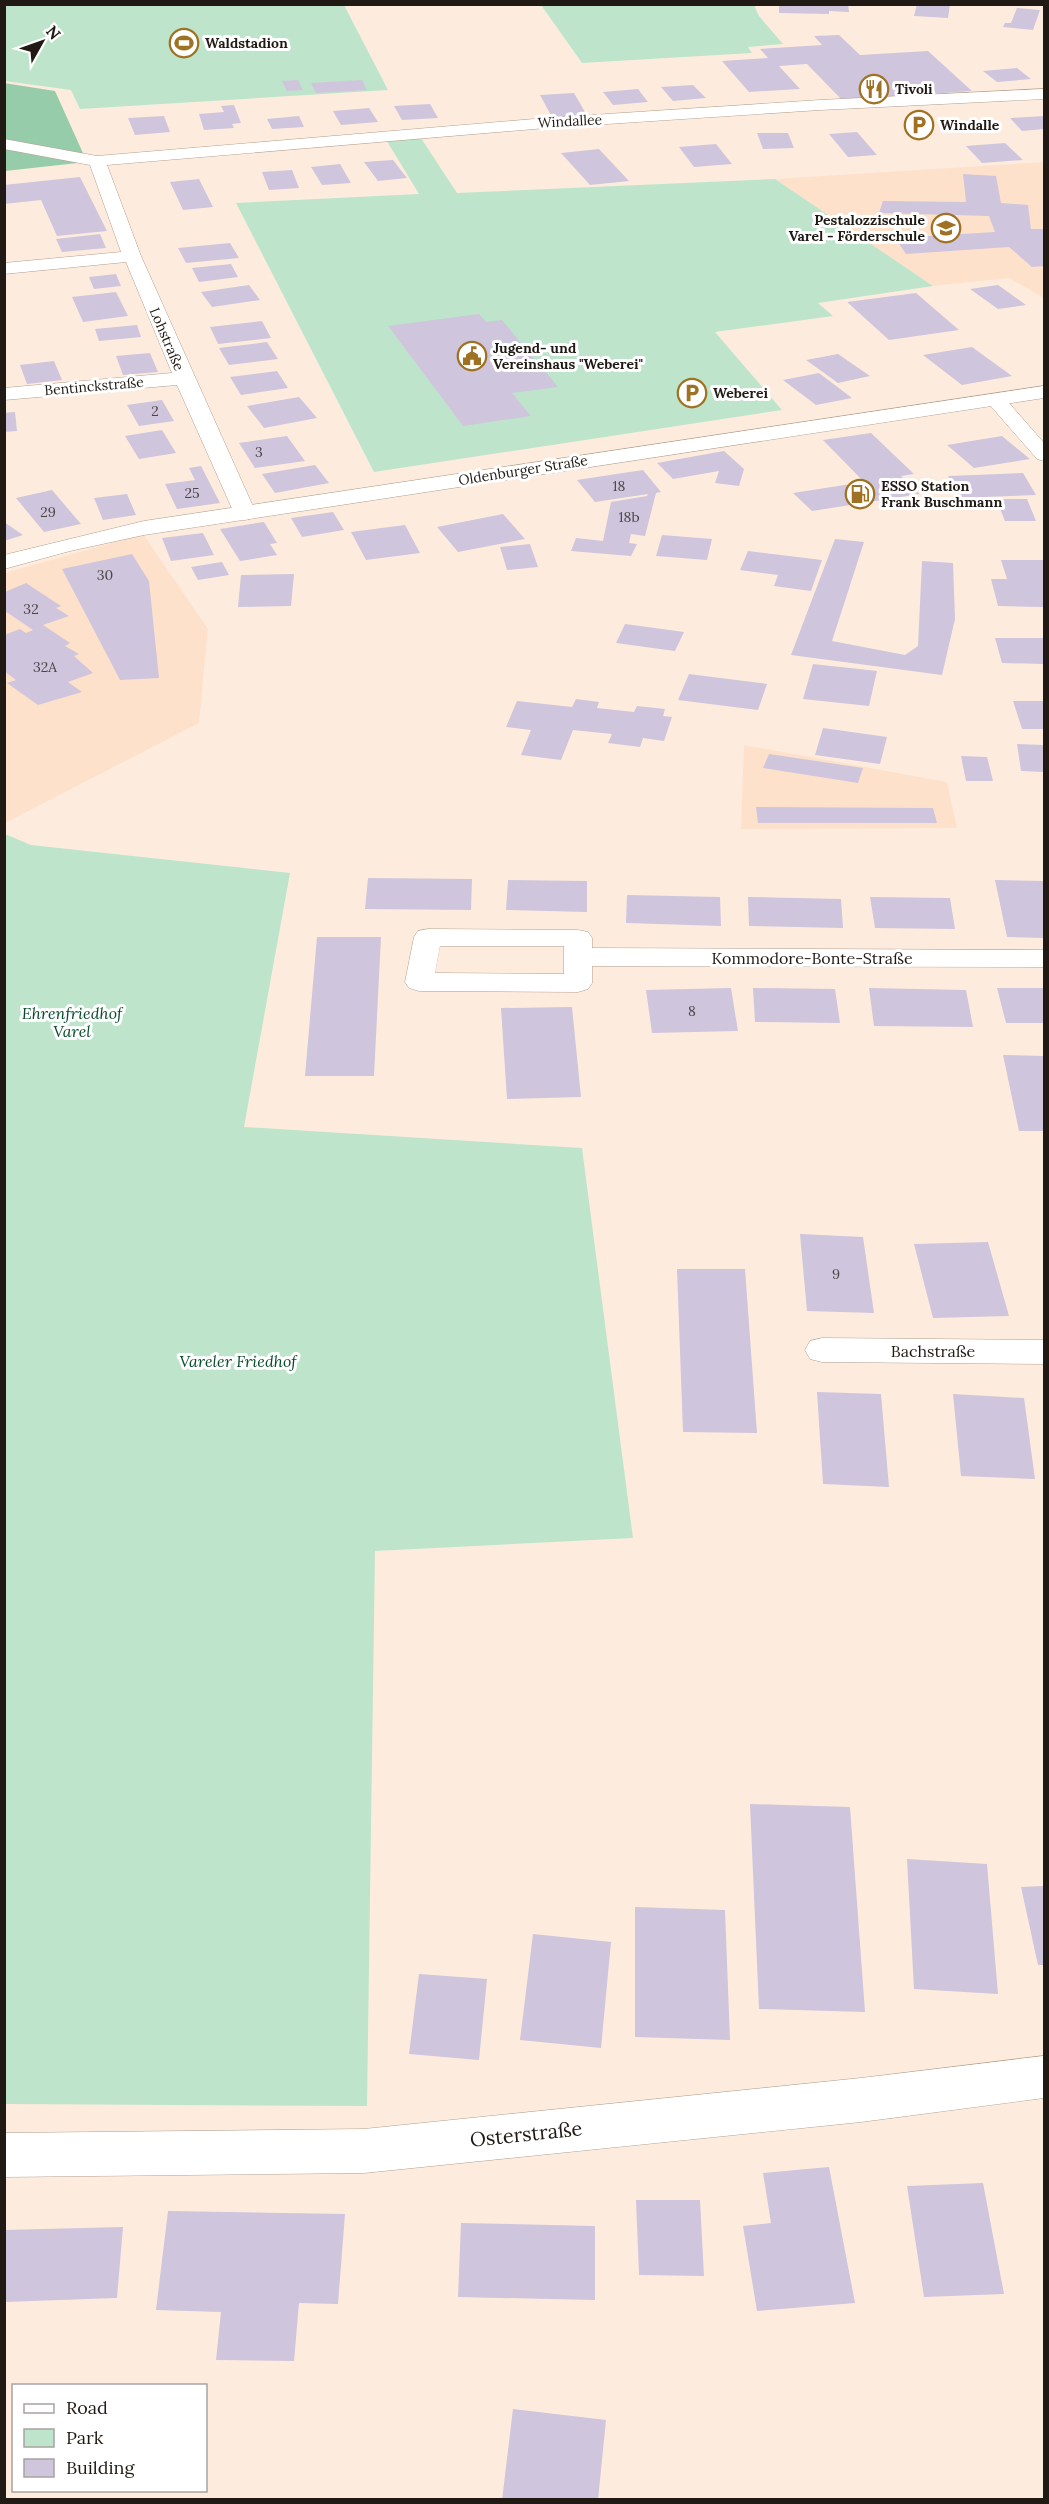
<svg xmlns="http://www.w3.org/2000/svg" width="1049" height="2504" font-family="Lora,serif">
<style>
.built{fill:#fde1cb}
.green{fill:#bee5cb}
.forest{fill:#97ccaa}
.building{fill:#cfc5dc}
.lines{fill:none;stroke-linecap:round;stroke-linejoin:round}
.street-casing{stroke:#b29e8e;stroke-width:1}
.secondary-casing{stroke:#b29e8e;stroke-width:1}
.street{fill:#fff;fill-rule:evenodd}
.secondary{fill:#fff;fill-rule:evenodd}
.labels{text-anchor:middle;stroke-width:6;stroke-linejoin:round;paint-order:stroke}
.far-poi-label{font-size:14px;font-weight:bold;fill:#211a14;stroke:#fff;text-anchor:start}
.far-street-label{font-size:14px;fill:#211a14;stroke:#fff}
.number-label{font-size:14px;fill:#4c4546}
.street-label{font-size:16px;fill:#211a14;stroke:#fff}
.park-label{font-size:16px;font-style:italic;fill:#074a2b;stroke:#fff}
.near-street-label{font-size:20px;fill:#211a14;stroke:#fff}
</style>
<rect width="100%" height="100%" fill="#fdecde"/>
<path class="built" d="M 1044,162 L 1044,298 L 1009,278 L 933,286 L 775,179 Z
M 143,534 L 208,629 L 199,723 L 5,823 L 5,573 Z
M 744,745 L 947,782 L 957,828 L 741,829 Z"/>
<path class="green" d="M 4,5 L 344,5 L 388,90 L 80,109 L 71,90 L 5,81 Z
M 541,5 L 754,5 L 759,16 L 783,44 L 748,47 L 752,53 L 582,63 Z
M 419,135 L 457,193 L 775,179 L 933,286 L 818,303 L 833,316 L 715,332 L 782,410 L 374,472 L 236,203 L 419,194 L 385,138 Z
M 5,834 L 31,845 L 290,873 L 244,1127 L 582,1148 L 633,1538 L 375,1551 L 367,2106 L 5,2104 Z"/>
<path class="forest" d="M 4,83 L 55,91 L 87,162 L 5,171 Z"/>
<path class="building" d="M 779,4 L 848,4 L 849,12 L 829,11 L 829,14 L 779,13 Z
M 917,4 L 950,4 L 948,18 L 914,16 Z
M 1017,8 L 1040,10 L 1033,30 L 1003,27 L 1005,23 L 1011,23 Z
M 839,35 L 860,55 L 928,51 L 972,91 L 842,100 L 807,64 L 779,66 L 800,89 L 749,92 L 722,61 L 768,58 L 760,49 L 822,45 L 814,36 Z
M 1017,68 L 1031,79 L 997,82 L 983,71 Z
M 298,80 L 303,90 L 287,91 L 282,81 Z
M 362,80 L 367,90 L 316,93 L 311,83 Z
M 693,85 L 706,98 L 673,101 L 661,87 Z
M 638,89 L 648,102 L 613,105 L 603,92 Z
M 574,93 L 588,117 L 553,119 L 540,95 Z
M 430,104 L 438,118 L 402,120 L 394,106 Z
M 234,105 L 241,123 L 232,124 L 234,128 L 204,130 L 199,114 L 224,112 L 221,106 Z
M 369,108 L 378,122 L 341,125 L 333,111 Z
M 164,116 L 170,132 L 135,135 L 128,118 Z
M 299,116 L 304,127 L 272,129 L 267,119 Z
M 1044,116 L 1044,129 L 1022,131 L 1010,118 Z
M 857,132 L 877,155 L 848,157 L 829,134 Z
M 757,133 L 788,133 L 794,148 L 763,149 Z
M 1005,143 L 1023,160 L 982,163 L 966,146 Z
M 716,144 L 732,164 L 694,167 L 679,147 Z
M 599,149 L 629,181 L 590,185 L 561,153 Z
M 393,160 L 407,178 L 378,181 L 364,162 Z
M 340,164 L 351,183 L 322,185 L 311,167 Z
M 292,170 L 299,188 L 269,190 L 262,172 Z
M 963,174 L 996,176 L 1001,203 L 1028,205 L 1031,229 L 1044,229 L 1044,266 L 1032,267 L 1009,247 L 906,254 L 895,238 L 995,232 L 989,216 L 879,213 L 883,201 L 966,202 Z
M 80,177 L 107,231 L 57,236 L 41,200 L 4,204 L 4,185 Z
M 199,179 L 213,207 L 183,210 L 170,182 Z
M 100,234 L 106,248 L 62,252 L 56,239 Z
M 230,243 L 239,258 L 186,263 L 178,248 Z
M 231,264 L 238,277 L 199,282 L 192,268 Z
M 116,274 L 121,286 L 94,289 L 89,277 Z
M 249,285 L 260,300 L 212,307 L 201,292 Z
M 998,285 L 1026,305 L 998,309 L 970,289 Z
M 116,292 L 128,316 L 83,322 L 72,297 Z
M 916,293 L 959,330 L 889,340 L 847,302 Z
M 479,314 L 486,322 L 502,320 L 558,387 L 512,393 L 531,416 L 463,426 L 388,326 Z
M 262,321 L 271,338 L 218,344 L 210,327 Z
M 137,325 L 141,337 L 99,341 L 95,329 Z
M 267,342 L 278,359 L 229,365 L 219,348 Z
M 972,347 L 1012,376 L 962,385 L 923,355 Z
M 150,353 L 158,372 L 123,375 L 116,356 Z
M 838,354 L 870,376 L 838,383 L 806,360 Z
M 54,361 L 62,380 L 27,384 L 20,365 Z
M 277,371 L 288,388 L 241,395 L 230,377 Z
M 819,373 L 852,398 L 816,405 L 783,380 Z
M 299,397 L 317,418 L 264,428 L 247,406 Z
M 162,400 L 174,421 L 139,426 L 127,405 Z
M 15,412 L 17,431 L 4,432 L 4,413 Z
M 162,430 L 176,453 L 139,459 L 125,436 Z
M 871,433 L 914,474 L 901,476 L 920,494 L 812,511 L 793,493 L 864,482 L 823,440 Z
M 287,436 L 305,461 L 255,468 L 239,443 Z
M 1002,436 L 1030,459 L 974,468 L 947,445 Z
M 724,451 L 744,469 L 739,486 L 715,483 L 719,471 L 673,479 L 657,463 Z
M 315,465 L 329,483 L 275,493 L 262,474 Z
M 201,466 L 220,503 L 177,509 L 165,484 L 195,480 L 189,468 Z
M 643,470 L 661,492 L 656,493 L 645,536 L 631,534 L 629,543 L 637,544 L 631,556 L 571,551 L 576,538 L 603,541 L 611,502 L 647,496 L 648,494 L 595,502 L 577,480 Z
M 1023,473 L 1036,495 L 959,498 L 948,476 Z
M 52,490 L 81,524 L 44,532 L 16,498 Z
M 127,494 L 136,515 L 103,520 L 94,498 Z
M 996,499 L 1027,499 L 1036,521 L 1005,521 Z
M 333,512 L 344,530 L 302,537 L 291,518 Z
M 503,514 L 525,539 L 458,552 L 437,527 Z
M 4,522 L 23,535 L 4,541 Z
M 264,522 L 277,543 L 270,544 L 277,555 L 240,561 L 220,529 Z
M 405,525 L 420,553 L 366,560 L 351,532 Z
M 203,533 L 214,555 L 171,561 L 162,538 Z
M 662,535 L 712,539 L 707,560 L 656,556 Z
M 835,539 L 864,542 L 832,641 L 905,655 L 918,646 L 922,561 L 953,563 L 955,619 L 942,675 L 791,655 Z
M 530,544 L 538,567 L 507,570 L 500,547 Z
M 748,551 L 822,560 L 811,591 L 774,586 L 778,575 L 740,570 Z
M 132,554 L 149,581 L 159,678 L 120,680 L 62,569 Z
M 1001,560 L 1044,560 L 1044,607 L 998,606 L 991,579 L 1007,579 Z
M 222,562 L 229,575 L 198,580 L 191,567 Z
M 294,574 L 291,606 L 238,607 L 241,575 Z
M 26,583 L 61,606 L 56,608 L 69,616 L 43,625 L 70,643 L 65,646 L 79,654 L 74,656 L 93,673 L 68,682 L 82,692 L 38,705 L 7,683 L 16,680 L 4,671 L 4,635 L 20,629 L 26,633 L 33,630 L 5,611 L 5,592 Z
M 625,624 L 684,632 L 675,651 L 616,643 Z
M 995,638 L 1044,638 L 1044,664 L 1002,663 Z
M 813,664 L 877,671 L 869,706 L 803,699 Z
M 689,674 L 767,684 L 758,710 L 678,700 Z
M 576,699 L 599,702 L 597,708 L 634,712 L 637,706 L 665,709 L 663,716 L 672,717 L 664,741 L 643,738 L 640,747 L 608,743 L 612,734 L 573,730 L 561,760 L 521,755 L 531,730 L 506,727 L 517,701 L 572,707 Z
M 1013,701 L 1044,701 L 1044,729 L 1022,729 Z
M 823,728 L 887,737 L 880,764 L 815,755 Z
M 1017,744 L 1044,745 L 1044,772 L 1021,771 Z
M 769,754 L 863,768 L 858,783 L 763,768 Z
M 961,756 L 987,757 L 993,781 L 966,781 Z
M 756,807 L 933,808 L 937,823 L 758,823 Z
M 368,878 L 472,879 L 471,910 L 365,909 Z
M 508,880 L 587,881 L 587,912 L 506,910 Z
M 995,880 L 1044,881 L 1044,938 L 1007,937 Z
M 627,895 L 720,897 L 721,926 L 626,923 Z
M 748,897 L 841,899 L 843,928 L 749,926 Z
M 870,897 L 950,898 L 955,929 L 875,928 Z
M 317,937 L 381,937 L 374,1076 L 305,1076 Z
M 731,988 L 738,1031 L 652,1033 L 646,990 Z
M 753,988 L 835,989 L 840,1023 L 755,1022 Z
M 869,988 L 966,990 L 973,1027 L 874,1026 Z
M 997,988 L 1044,988 L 1044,1023 L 1006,1023 Z
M 572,1007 L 581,1097 L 507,1099 L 501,1008 Z
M 1003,1055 L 1044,1056 L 1044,1131 L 1019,1131 Z
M 800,1234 L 863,1237 L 874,1313 L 807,1311 Z
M 988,1242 L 1009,1316 L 933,1318 L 914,1244 Z
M 677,1269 L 745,1269 L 757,1433 L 683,1432 Z
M 817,1392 L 881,1394 L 889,1487 L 823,1484 Z
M 953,1394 L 1024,1398 L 1035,1479 L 961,1476 Z
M 750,1804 L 850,1807 L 865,2012 L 759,2009 Z
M 907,1859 L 987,1864 L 998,1994 L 914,1989 Z
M 1044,1886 L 1044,1965 L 1038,1965 L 1021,1887 Z
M 635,1907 L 725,1910 L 730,2040 L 635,2037 Z
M 533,1934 L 611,1942 L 601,2048 L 520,2040 Z
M 419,1974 L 487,1979 L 479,2060 L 409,2054 Z
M 829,2167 L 855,2303 L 757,2311 L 743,2226 L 771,2223 L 763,2173 Z
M 983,2183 L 1004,2294 L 924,2297 L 907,2186 Z
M 636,2200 L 700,2200 L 704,2276 L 639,2275 Z
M 168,2211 L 345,2214 L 338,2304 L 299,2303 L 294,2361 L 216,2360 L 221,2312 L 156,2310 Z
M 461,2223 L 595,2226 L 595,2300 L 458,2297 Z
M 123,2227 L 117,2298 L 4,2302 L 4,2230 Z
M 513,2409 L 606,2420 L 598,2500 L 502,2500 Z"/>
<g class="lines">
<g class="street-casing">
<path id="street" d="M 1044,89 L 1044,99 L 820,110 L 546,128 L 107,165 L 141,256 L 256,513 L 253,518 L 245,520 L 237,518 L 234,513 L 177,385 L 4,400 L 4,388 L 172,373 L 126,262 L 4,274 L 4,263 L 121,252 L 90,165 L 4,149 L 4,139 L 97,156 L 546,118 L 820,100 Z
M 996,394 L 1003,396 L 1044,443 L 1044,461 L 1037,459 L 989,404 L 986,400 L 989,396 Z
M 428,929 L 578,930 L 588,932 L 592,938 L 592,948 L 1044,950 L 1044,967 L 592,966 L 592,983 L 588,989 L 578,992 L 419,991 L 409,988 L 405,982 L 414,937 L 418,931 ZM 440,946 L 564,946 L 564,974 L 435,973 Z
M 822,1338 L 1044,1340 L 1044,1364 L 822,1362 L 810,1359 L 805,1350 L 810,1341 Z
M 1044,2056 L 1044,2098 L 861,2122 L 364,2173 L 4,2177 L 4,2133 L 364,2129 L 861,2078 Z"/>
</g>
<g class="secondary-casing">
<path id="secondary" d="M 1044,386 L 1044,398 L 144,535 L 70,551 L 4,569 L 4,555 L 144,521 Z"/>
</g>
<use href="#street" class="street"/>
<use href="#secondary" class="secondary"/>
</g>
<defs>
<g id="stadium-ring" transform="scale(1.5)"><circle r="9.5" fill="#fff" stroke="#9e7222" stroke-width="1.5"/><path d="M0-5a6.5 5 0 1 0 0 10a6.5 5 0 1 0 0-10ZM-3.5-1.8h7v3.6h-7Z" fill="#9e7222"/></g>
<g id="restaurant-ring" transform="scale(1.5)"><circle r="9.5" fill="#fff" stroke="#9e7222" stroke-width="1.5"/><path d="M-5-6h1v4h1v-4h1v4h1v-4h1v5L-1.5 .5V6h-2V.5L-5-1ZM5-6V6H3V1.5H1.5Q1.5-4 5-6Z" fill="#9e7222"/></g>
<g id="parking-ring" transform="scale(1.5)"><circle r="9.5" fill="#fff" stroke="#9e7222" stroke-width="1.5"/><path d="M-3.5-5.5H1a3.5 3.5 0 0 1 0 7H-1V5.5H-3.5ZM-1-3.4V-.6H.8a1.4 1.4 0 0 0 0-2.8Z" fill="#9e7222"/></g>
<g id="school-ring" transform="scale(1.5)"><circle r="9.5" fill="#fff" stroke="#9e7222" stroke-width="1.5"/><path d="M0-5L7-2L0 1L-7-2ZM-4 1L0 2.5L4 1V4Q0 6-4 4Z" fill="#9e7222"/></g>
<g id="civic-ring" transform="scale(1.5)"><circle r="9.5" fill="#fff" stroke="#9e7222" stroke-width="1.5"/><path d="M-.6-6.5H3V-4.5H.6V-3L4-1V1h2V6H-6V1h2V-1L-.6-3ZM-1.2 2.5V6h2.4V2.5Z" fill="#9e7222"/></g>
<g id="fuel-ring" transform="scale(1.5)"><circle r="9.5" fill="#fff" stroke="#9e7222" stroke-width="1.5"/><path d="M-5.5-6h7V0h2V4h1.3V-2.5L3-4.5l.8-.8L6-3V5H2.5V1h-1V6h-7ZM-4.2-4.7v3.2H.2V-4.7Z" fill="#9e7222"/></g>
</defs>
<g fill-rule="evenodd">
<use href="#stadium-ring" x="184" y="43"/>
<use href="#restaurant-ring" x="874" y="89"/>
<use href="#parking-ring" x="919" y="125"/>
<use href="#school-ring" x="946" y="228"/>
<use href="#civic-ring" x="472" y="356"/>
<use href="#parking-ring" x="692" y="393"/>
<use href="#fuel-ring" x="860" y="494"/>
</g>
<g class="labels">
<g class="far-poi-label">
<text x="205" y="48">Waldstadion</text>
<text x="895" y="94">Tivoli</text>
<text x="940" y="130">Windalle</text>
<text x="925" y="225" text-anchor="end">Pestalozzischule<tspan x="925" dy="16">Varel - Förderschule</tspan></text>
<text x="493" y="353">Jugend- und<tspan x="493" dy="16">Vereinshaus "Weberei"</tspan></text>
<text x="713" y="398">Weberei</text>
<text x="881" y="491">ESSO Station<tspan x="881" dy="16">Frank Buschmann</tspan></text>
</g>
<g class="far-street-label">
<text transform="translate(570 121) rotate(-3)" y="5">Windallee</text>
<text transform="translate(167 339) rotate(67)" y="5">Lohstraße</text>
<text transform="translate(94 386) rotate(-5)" y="5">Bentinckstraße</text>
<text transform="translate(523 470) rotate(-9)" y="5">Oldenburger Straße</text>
</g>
<g class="number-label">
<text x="155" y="416">2</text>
<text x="259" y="457">3</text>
<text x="619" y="491">18</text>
<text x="192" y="498">25</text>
<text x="48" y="517">29</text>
<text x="629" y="522">18b</text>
<text x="105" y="580">30</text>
<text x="31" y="614">32</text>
<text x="45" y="672">32A</text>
<text x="692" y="1016">8</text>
<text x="836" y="1279">9</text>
</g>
<g class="street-label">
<text x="812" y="964">Kommodore-Bonte-Straße</text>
<text x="933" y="1357">Bachstraße</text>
</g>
<g class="park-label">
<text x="72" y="1019">Ehrenfriedhof<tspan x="72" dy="18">Varel</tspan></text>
<text x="238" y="1367">Vareler Friedhof</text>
</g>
<g class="near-street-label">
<text transform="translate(526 2134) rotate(-6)" y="7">Osterstraße</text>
</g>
</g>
<rect width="1049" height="2504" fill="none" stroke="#211a14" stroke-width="12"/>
<rect x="12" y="2384" width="195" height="108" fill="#ffffff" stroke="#a6a3a1" stroke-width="1.5"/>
<rect x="24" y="2404" width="30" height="9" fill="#ffffff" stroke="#a6a3a1" stroke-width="1.5"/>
<text x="66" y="2414" font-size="18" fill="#211a14">Road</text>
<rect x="24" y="2429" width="30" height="18" fill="#bee5cb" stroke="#a6a3a1" stroke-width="1.5"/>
<text x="66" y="2444" font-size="18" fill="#211a14">Park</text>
<rect x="24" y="2459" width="30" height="18" fill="#cfc5dc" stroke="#a6a3a1" stroke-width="1.5"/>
<text x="66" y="2474" font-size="18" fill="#211a14">Building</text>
<g transform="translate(42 42) rotate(50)" stroke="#ffffff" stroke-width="4.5" paint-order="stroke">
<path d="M0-4.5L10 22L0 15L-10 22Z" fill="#211a14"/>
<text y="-9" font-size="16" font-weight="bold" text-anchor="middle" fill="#211a14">N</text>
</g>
</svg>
